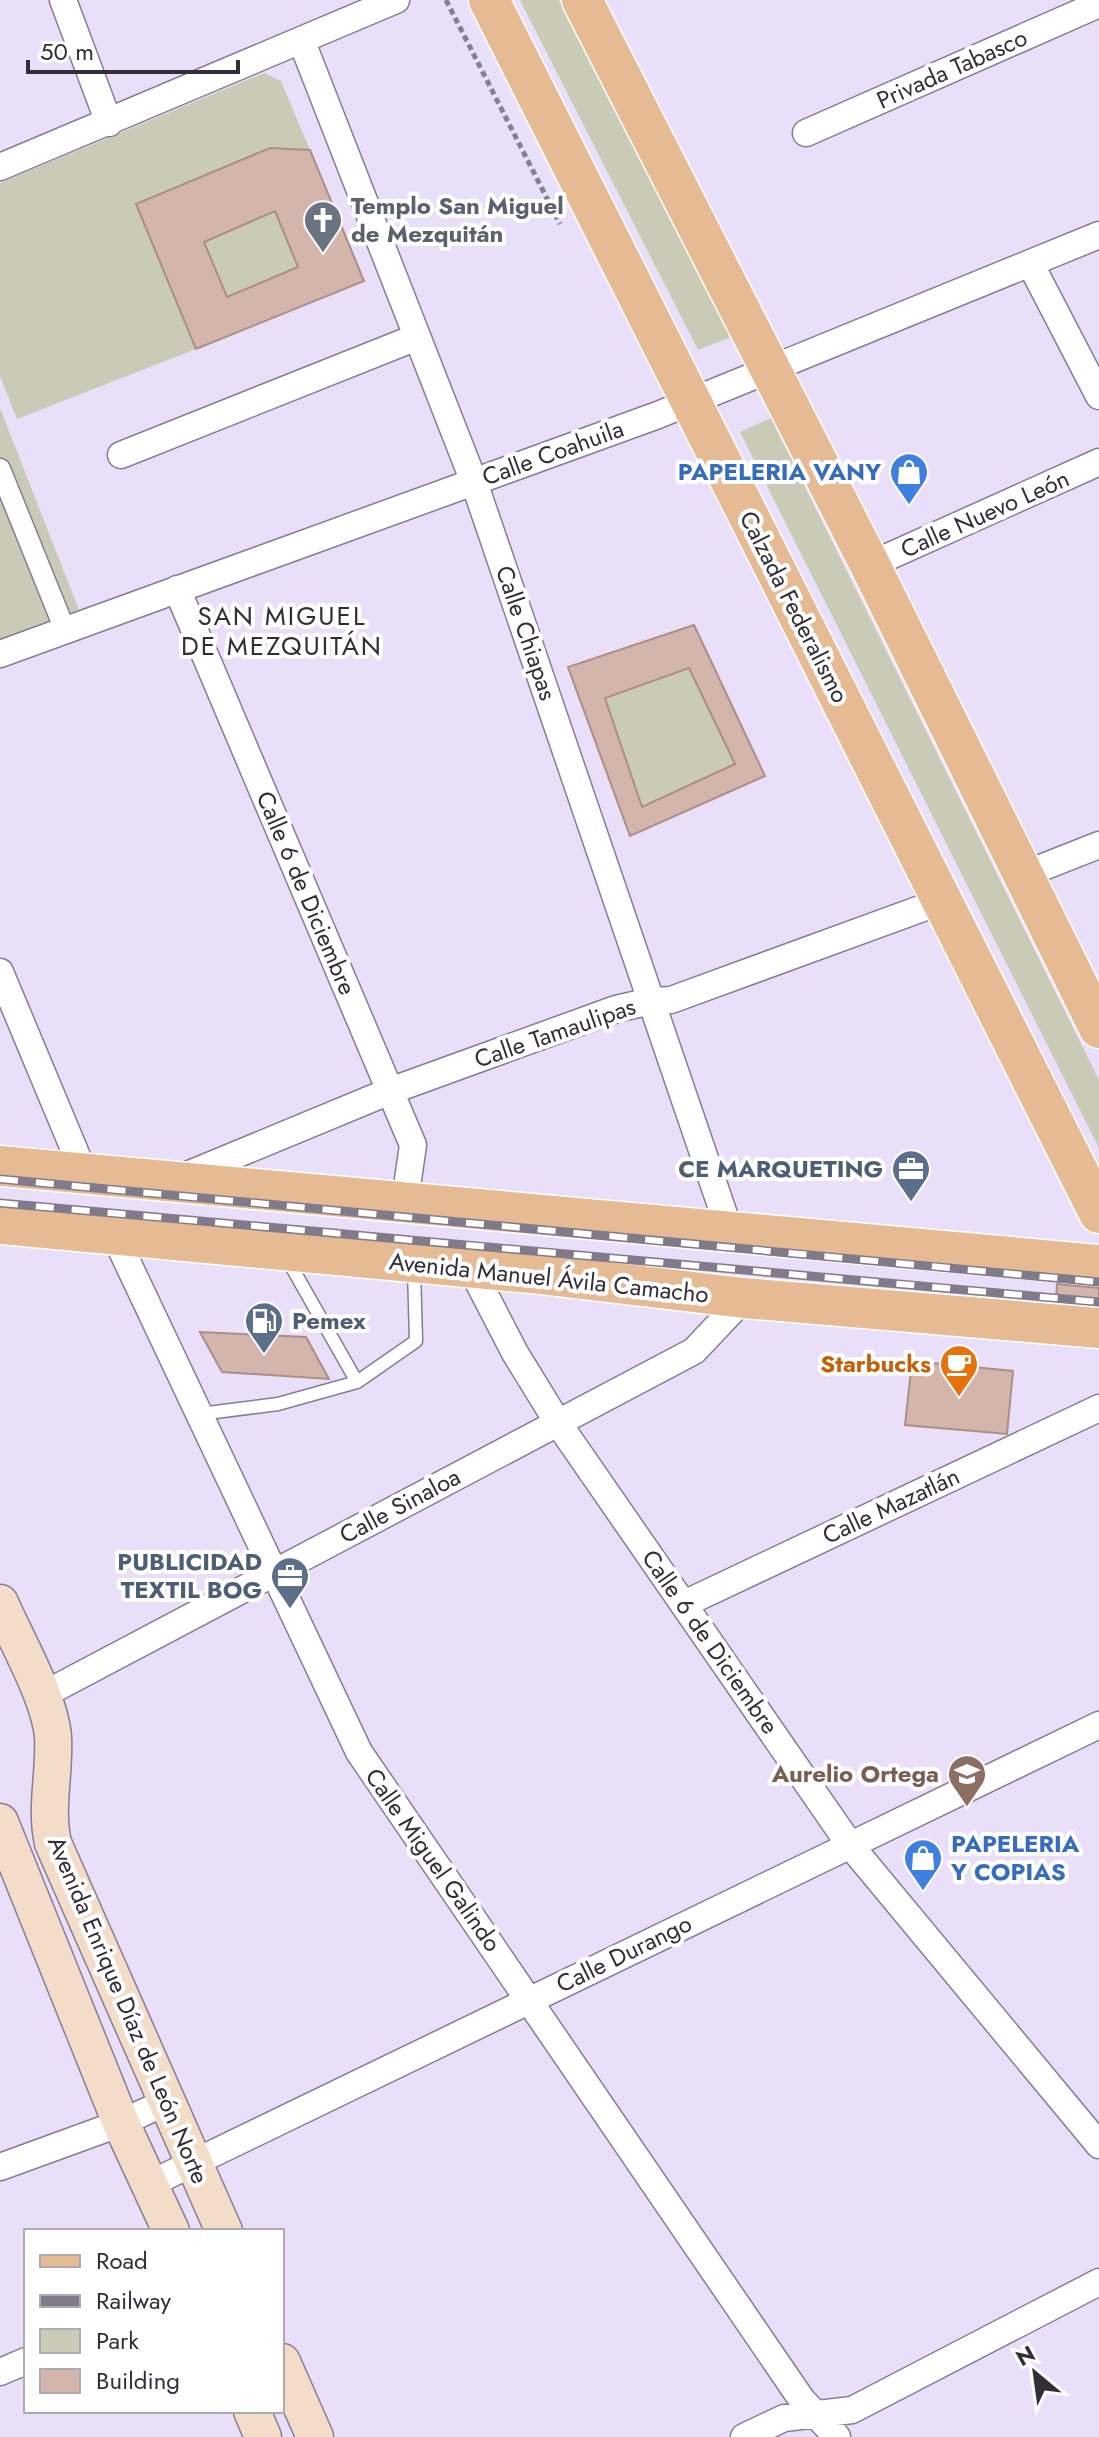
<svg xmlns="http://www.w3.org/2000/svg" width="1099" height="2437" font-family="Jost,sans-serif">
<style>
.green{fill:#c9cbb7}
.building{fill:#d3b5ac;stroke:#ab8e86;stroke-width:2;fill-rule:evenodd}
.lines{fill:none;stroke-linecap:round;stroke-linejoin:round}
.service-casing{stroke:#867d94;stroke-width:15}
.pedestrian-casing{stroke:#867d94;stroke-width:23}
.minor-casing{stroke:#867d94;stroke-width:29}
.secondary-casing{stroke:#867d94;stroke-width:39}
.primary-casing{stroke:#fff;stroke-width:43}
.path{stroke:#867f90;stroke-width:5;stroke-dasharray:6 4;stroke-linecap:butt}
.service{stroke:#fff;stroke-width:12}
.pedestrian{stroke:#fff;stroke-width:20}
.minor{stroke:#fff;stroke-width:26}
.secondary{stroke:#f3ddc9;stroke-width:36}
.primary{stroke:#e6bb93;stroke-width:40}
.rail-casing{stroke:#817a8a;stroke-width:9}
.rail{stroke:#fff;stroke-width:6;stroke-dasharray:18;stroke-linecap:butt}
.labels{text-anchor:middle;stroke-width:8;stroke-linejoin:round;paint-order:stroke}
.street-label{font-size:24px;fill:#322e38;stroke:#fff}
.worship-label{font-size:24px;font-weight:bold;fill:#5b616d;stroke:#fff;text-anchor:start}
.shop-label{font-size:24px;font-weight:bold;fill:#366cbe;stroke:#fff;text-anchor:end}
.service-label{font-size:24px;font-weight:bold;fill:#4e5e75;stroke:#fff;text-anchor:end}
.food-label{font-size:24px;font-weight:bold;fill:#c56008;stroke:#fff;text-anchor:end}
.education-label{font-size:24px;font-weight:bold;fill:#785e54;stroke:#fff;text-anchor:end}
.neighbourhood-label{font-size:26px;letter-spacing:2px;fill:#322e38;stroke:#fff}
</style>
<rect width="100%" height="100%" fill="#eadff9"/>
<path class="green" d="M 520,0 L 559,0 L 731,337 L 698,350 Z
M 264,73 L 281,81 L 310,150 L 269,148 L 136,205 L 196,349 L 17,419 L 0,376 L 0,183 Z
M 275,211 L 298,267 L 227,297 L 204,242 Z
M 0,408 L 79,610 L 0,639 Z
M 771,418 L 1099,1080 L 1099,1148 L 740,432 Z
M 689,668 L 735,764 L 642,807 L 605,698 Z"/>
<path class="building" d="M 270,148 L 310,150 L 364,281 L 196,349 L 136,204 ZM 275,211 L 298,267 L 227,297 L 204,242 Z
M 694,625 L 765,776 L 630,836 L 568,667 ZM 689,668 L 735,764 L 642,807 L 605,698 Z
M 1057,1284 L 1099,1288 L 1099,1305 L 1056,1301 Z
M 200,1332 L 306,1337 L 329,1379 L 222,1372 Z
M 912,1361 L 1013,1371 L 1007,1434 L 905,1425 Z"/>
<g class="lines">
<g class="service-casing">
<path id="service" d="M 286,1257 L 357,1382
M 200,1414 L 278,1404 L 357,1382 L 416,1341 L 414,1269"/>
</g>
<g class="pedestrian-casing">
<path id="pedestrian" d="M 0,469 L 65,630"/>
</g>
<g class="minor-casing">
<path id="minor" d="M 63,0 L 109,123
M 302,42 L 474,482 L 730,1232
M 806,133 L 1099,4
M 0,167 L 396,0
M 1030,263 L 1099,396
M 121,455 L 417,337
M 870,565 L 1099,462
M 177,589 L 413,1145 L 405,1200
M 0,654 L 658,415 L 1099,235
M 1023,875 L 1099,845
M 0,972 L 84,1173
M 180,1178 L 390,1091 L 616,1009 L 651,1001 L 671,1000 L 942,901
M 114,1234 L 359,1752 L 802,2400 L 837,2437
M 471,1268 L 515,1353 L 558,1423 L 850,1845 L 1099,2145
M 684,1604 L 1099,1408
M 41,1696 L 694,1351 L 744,1298
M 0,2167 L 121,2123 L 166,2102
M 150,2184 L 1099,1725
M 0,2372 L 26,2361
M 744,2437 L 784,2418 L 852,2410 L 1099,2282"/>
</g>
<g class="secondary-casing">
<path id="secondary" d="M 0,1603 C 16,1640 50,1698 53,1737 C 55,1773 45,1808 53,1843 L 224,2231
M 0,1822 L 121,2123 L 171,2231
M 282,2362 L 315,2437
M 252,2411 L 263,2437"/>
</g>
<g class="primary-casing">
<path id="primary" d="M 489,0 L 1099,1213
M 582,0 L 870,565 L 1099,1028
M 0,1166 L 1099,1265
M 0,1224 L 531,1273 L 744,1298 L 1099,1328"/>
</g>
<path class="path" d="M 446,0 L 560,224"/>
<use href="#service" class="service"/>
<use href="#pedestrian" class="pedestrian"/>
<use href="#minor" class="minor"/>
<use href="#secondary" class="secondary"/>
<use href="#primary" class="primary"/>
<g class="rail-casing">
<path id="rail" d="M 0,1179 L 1099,1282
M 0,1203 L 1099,1302"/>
</g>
<use href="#rail" class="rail"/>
</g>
<defs>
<g id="church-pin" transform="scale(2)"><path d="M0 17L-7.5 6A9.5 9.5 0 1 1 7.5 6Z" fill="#6b7280" stroke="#fff"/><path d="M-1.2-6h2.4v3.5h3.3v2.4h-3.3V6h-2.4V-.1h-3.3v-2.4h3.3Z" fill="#fff"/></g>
<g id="shop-pin" transform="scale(2)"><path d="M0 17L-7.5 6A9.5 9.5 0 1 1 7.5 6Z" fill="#3f7fe0" stroke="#fff"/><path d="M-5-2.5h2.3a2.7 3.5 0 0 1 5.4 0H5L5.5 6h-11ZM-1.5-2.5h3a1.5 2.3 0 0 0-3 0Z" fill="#fff"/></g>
<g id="office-pin" transform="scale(2)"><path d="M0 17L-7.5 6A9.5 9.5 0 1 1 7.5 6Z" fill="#5c6f8a" stroke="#fff"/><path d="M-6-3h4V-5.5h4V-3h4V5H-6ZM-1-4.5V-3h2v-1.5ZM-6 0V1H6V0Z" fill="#fff"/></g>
<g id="fuel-pin" transform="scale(2)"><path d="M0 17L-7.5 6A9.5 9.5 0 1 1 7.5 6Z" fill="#5c6f8a" stroke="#fff"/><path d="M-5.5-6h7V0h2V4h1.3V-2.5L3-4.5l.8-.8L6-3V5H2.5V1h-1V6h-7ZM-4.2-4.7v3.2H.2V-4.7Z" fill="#fff"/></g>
<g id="cafe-pin" transform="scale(2)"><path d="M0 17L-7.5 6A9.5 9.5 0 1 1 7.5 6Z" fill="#e8710a" stroke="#fff"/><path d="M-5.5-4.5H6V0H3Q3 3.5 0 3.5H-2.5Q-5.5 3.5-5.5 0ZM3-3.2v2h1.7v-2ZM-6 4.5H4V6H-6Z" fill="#fff"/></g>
<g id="school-pin" transform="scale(2)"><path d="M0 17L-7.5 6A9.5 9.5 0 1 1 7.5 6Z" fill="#8d6e63" stroke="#fff"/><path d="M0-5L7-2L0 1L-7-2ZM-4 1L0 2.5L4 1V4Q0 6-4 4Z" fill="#fff"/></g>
</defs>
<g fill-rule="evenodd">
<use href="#church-pin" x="323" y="220"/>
<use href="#shop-pin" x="909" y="472"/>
<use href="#office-pin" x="911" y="1169"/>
<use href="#fuel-pin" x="264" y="1321"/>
<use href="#cafe-pin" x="959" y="1364"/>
<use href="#office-pin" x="290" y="1576"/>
<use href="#school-pin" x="967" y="1774"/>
<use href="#shop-pin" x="923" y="1858"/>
</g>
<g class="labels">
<g class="street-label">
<text transform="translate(952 69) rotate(-24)" y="8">Privada Tabasco</text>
<text transform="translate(553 453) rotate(-20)" y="8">Calle Coahuila</text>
<text transform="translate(985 514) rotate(-24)" y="8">Calle Nuevo León</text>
<text transform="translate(794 607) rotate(63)" y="8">Calzada Federalismo</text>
<text transform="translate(526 633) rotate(71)" y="8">Calle Chiapas</text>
<text transform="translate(306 893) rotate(67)" y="8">Calle 6 de Diciembre</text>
<text transform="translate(555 1033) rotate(-19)" y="8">Calle Tamaulipas</text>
<text transform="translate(549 1278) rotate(6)" y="8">Avenida Manuel Ávila Camacho</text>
<text transform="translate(400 1506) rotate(-28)" y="8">Calle Sinaloa</text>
<text transform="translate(891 1506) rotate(-25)" y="8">Calle Mazatlán</text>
<text transform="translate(710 1642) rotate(55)" y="8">Calle 6 de Diciembre</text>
<text transform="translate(433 1860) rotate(55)" y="8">Calle Miguel Galindo</text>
<text transform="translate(624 1954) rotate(-26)" y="8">Calle Durango</text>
<text transform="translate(128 2010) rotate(67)" y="8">Avenida Enrique Díaz de León Norte</text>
</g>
<g class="worship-label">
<text x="351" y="214">Templo San Miguel<tspan x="351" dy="28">de Mezquitán</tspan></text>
</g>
<g class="shop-label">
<text x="881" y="480">PAPELERIA VANY</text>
<text x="951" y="1852" text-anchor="start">PAPELERIA<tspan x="951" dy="28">Y COPIAS</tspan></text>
</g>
<g class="service-label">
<text x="883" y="1177">CE MARQUETING</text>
<text x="292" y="1329" text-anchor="start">Pemex</text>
<text x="262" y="1570">PUBLICIDAD<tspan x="262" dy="28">TEXTIL BOG</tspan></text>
</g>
<g class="food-label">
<text x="931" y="1372">Starbucks</text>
</g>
<g class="education-label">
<text x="939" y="1782">Aurelio Ortega</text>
</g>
<g class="neighbourhood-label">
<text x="282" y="625">SAN MIGUEL<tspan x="282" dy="30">DE MEZQUITÁN</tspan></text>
</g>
</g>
<rect x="24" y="2229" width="260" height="184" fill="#ffffff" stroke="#adabaf" stroke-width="2"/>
<rect x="40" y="2255" width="40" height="12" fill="#e6bb93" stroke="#adabaf" stroke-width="2"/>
<text x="96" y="2269" font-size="24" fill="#322e38">Road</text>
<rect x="40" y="2295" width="40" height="12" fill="#817a8a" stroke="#adabaf" stroke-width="2"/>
<text x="96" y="2309" font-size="24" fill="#322e38">Railway</text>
<rect x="40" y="2329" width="40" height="24" fill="#c9cbb7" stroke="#adabaf" stroke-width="2"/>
<text x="96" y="2349" font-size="24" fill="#322e38">Park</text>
<rect x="40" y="2369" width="40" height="24" fill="#d3b5ac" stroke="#adabaf" stroke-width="2"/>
<text x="96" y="2389" font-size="24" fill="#322e38">Building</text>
<g transform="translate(1035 2373) rotate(331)" stroke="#ffffff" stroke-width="6" paint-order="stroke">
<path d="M0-6L14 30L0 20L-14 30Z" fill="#322e38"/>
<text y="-12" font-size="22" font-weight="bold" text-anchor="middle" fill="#322e38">N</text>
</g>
<path d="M28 60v12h210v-12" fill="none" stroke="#322e38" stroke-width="4"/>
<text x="40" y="60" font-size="24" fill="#322e38" stroke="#ffffff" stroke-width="6" paint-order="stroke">50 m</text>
</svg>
